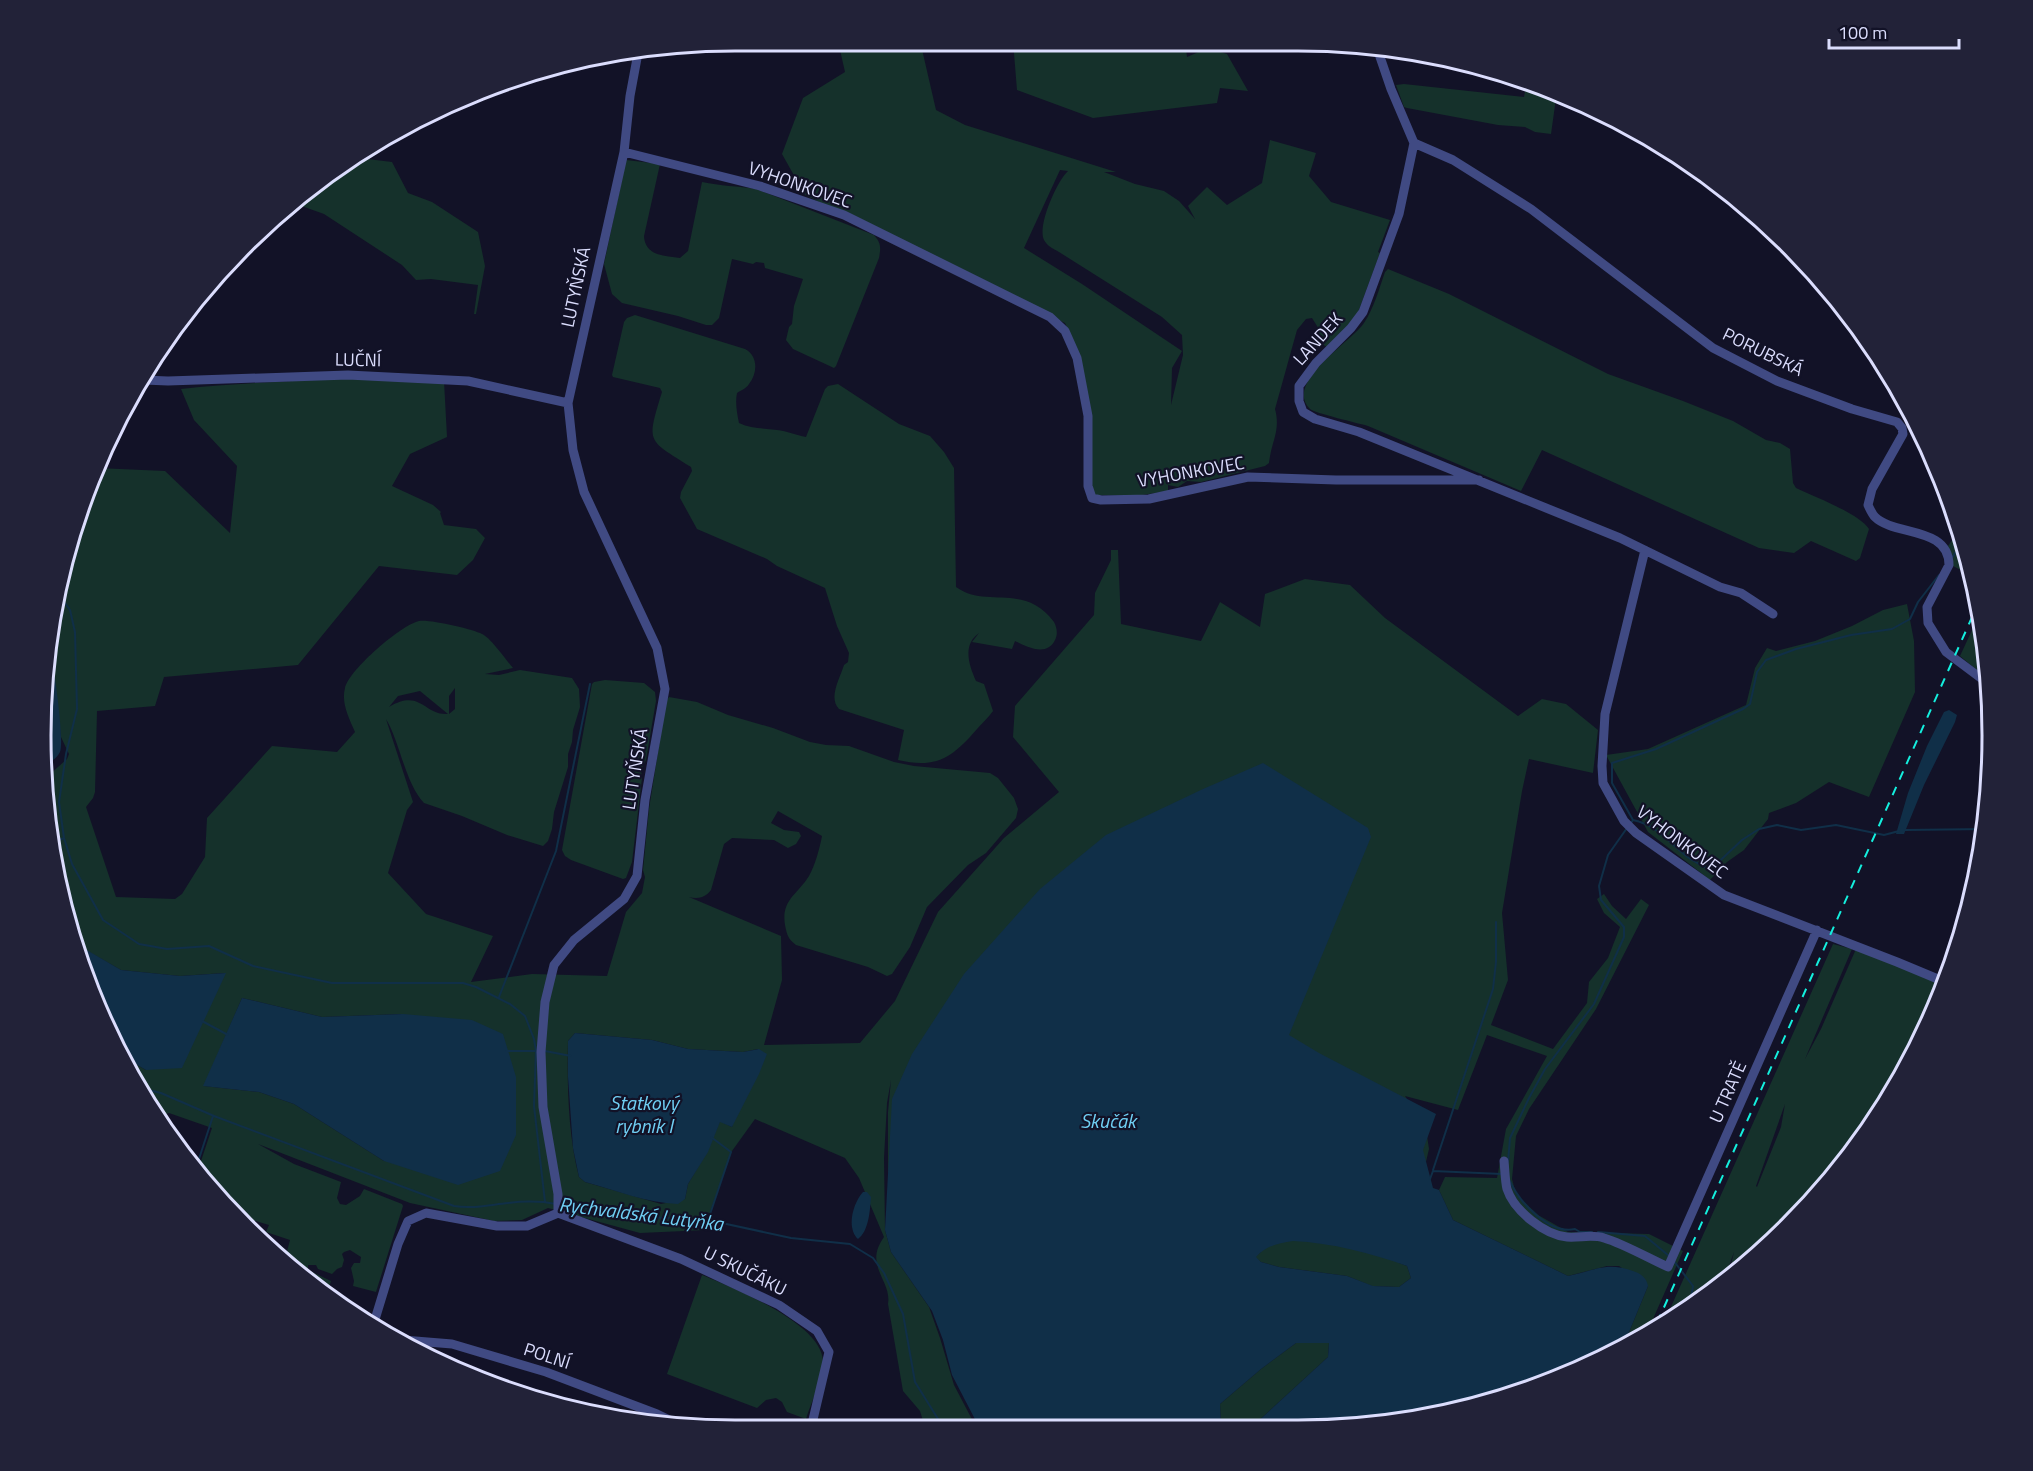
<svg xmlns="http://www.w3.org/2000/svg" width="2033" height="1471" font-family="'Titillium Web',sans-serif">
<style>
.green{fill:#15312b;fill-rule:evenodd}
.water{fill:#102f48;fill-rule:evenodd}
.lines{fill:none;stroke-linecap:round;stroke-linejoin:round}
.stream{stroke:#102f48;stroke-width:2}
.minor{stroke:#404a83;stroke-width:9}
.rail{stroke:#14efde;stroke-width:2;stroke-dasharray:9 8;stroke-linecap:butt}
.labels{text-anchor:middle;stroke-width:4.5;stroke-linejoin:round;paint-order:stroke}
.street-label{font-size:18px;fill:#dbddfd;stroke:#121227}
.water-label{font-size:20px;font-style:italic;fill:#70d0f5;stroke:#121227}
.rim{fill:none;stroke:#dbddfd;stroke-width:3}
</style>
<rect width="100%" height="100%" fill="#121227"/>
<path class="green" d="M 838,41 L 905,41 L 921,45 L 936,110 L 965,125 L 1116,172 L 1104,172 L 1135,184 L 1164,191 L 1179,201 L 1195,219 L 1188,206 L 1207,187 L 1227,205 L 1262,183 L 1270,140 L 1316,153 L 1309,176 L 1331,202 L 1390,220 L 1378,252 L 1380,253 L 1356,318 L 1327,347 L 1322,344 L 1317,326 L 1312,318 L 1306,319 L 1297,330 L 1275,409 C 1281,431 1271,442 1269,463 L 1265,466 L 1201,482 L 1187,481 L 1178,487 L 1168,485 L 1168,491 L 1136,496 L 1095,495 L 1092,492 L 1079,356 L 1065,323 L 805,195 L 782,154 L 803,98 L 845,72 ZM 1060,170 L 1068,171 C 1057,181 1037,226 1044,240 C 1047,246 1054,249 1059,252 L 1162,317 L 1182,335 L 1183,355 L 1171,405 L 1172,368 L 1182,351 L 1082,284 L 1024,248 Z
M 1013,41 L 1185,41 L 1187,57 L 1208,48 L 1227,54 L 1248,91 L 1220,88 L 1217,103 L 1093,118 L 1017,90 Z
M 1527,81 L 1557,91 L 1551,134 L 1535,132 L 1525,127 L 1498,125 L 1407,108 L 1404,107 L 1396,85 L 1404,84 L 1524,97 Z
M 1664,147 L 1683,157 L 1699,169 L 1667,159 Z
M 351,157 L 392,162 L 408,193 L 432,202 L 478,232 L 485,266 L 476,314 L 474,314 L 478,285 L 431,279 L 416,280 L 402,265 L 324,214 L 296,204 Z
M 626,160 L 660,164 L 644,236 C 645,256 665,256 680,258 L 688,251 L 702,182 C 720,186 738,186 756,189 L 874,235 C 881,243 881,247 879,258 L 836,366 L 834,368 L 793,349 L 786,340 L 789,327 L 792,324 L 794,306 L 803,279 L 765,268 L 764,263 L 756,262 L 753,264 L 732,259 L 719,318 L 712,325 L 706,325 L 678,316 L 622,303 L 612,294 L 604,264 Z
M 1388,269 L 1449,294 L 1608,374 L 1683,401 L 1733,421 L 1766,440 L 1780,443 L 1790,449 L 1793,483 L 1796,488 C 1813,496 1860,514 1869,529 L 1860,558 L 1856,561 L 1811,541 L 1794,553 L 1759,548 L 1542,450 L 1521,491 L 1368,426 C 1358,423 1314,413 1310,409 C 1283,383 1351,342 1364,323 C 1374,308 1379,289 1385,272 Z
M 635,315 L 745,349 C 758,356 758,372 749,384 C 746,389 741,390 737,393 C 735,402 737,414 739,423 C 751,429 764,428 777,430 C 787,431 796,435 806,437 L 825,389 L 828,386 L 838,384 L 899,424 L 930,436 L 944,452 L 954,468 L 956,587 C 986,609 1024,582 1054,622 C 1057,628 1058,634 1055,640 C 1047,657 1027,647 1015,641 L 1012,649 L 972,642 L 979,633 C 962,645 969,665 976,681 L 984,684 L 993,711 C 988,718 982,723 977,729 C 952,758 936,769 898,760 L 904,730 L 839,709 C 828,698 840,678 844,665 L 848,662 L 849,653 L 837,626 L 825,588 L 777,566 L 767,559 L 697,529 L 680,498 L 681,492 L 692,471 L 691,467 C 647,439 646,444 662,392 L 660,388 L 613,377 L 612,375 L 624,322 L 627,318 Z
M 339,378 L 444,381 L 447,437 L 410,454 L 392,486 L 433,505 L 441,512 L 440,513 L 444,525 L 476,529 L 485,538 L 473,560 L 457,575 L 379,566 L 298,665 L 164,677 L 155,706 L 97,711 L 95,792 L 93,798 L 86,807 L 116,897 L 175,899 L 182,894 L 205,857 L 207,818 L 272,746 L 337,752 L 355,732 C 349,718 341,703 345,688 C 350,669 401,625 419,621 C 429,619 473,629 482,634 C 491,638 506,660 513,668 L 485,674 L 499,675 L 520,670 L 572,678 L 579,689 L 580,707 L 573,730 L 572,742 L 568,754 L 568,767 L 554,812 L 552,829 L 548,841 L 543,846 L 507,835 L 462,816 L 424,803 C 405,783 400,742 386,719 L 413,802 L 407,810 L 388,873 L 426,914 L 493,936 L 471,982 L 532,974 L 607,976 L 626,912 L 642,893 L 645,877 L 643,870 L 649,809 L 666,701 L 669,697 L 697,702 L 728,715 L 773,728 L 810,742 L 826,745 L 849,746 L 894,762 L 914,766 L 990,773 L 998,778 L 1014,798 L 1018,809 L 1016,818 L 986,853 L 968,865 L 927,907 L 910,947 L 892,974 L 887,976 L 868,967 L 796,945 C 788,939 787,935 785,925 C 781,900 797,895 809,876 C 815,866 820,847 822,836 L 778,811 L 771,823 L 784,830 L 799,832 L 801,836 L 796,844 L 788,848 L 774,840 L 732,838 L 724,844 L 711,890 C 705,898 698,899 689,897 L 781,936 L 782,980 L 764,1045 L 860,1043 L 895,1001 L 938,912 L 1004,838 L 1059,792 L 1013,737 L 1015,706 L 1094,615 L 1095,593 L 1111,560 L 1111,550 L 1118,550 L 1121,624 L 1201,641 L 1220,602 L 1260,627 L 1265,594 L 1305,579 L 1350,585 L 1385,618 L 1518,716 L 1542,699 L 1566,704 L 1598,730 L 1593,773 L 1529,759 L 1522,791 L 1502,913 L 1508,980 L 1491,1025 L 1553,1049 L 1587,1003 L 1589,982 L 1608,958 L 1620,927 L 1604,913 L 1597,899 L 1604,894 L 1612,906 L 1626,919 L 1641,899 L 1649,905 L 1596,1009 L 1529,1109 L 1516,1136 L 1512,1179 L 1516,1194 L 1538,1215 L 1568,1232 L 1649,1234 L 1683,1251 L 1649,1328 L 1625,1342 L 1648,1286 L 1619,1266 L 1607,1266 L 1568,1276 L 1453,1220 L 1439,1190 L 1445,1177 L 1497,1178 L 1506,1129 L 1547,1056 L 1487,1035 L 1458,1110 L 1405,1096 L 1426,1129 L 1429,1149 L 1406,1247 L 1399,1263 L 1407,1266 L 1411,1278 L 1399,1287 L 1372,1286 L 1347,1276 L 1279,1267 L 1261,1262 L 1255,1257 L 1261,1252 L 888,1239 L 888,1112 L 891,1080 L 887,1103 L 884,1158 L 885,1230 L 891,1252 L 929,1307 L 940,1338 L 954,1385 L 976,1427 L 925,1427 L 920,1411 L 903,1391 L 888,1304 C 892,1280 863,1266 884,1237 L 859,1178 L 845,1158 L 755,1119 L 732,1151 L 711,1209 L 706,1230 L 640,1233 L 548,1208 L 522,1220 L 494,1221 L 410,1203 L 258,1144 L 294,1164 L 341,1182 L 337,1198 L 340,1204 L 346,1205 L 360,1196 L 364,1189 L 402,1204 L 403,1206 L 376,1292 L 353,1286 L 354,1281 L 351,1268 L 354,1263 L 360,1263 L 361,1257 L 350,1250 L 344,1252 L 342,1254 L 344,1260 L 342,1267 L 337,1269 L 332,1274 L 318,1269 L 316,1265 L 308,1265 L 308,1270 L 331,1281 L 327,1294 L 284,1263 L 290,1240 L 266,1232 L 269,1225 L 246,1218 L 244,1222 L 197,1173 L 212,1128 L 169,1113 L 160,1116 L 127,1059 L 146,1070 L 225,973 L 180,976 L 121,970 L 84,949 L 75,934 L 46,826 L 46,774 L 49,775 L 67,759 L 69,754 L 61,737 L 48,637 L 64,555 L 97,468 L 165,471 L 230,533 L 237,466 L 194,420 L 181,389 C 233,383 286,382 339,378 ZM 455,688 L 455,709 L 449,714 L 449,696 ZM 420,691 L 448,714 C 424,716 421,688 389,707 L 398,696 ZM 242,998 L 322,1017 L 403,1014 L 384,1161 L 294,1104 L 259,1092 L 204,1086 ZM 575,1033 L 652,1040 L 688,1049 L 743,1052 L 758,1049 L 732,1127 L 720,1121 L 707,1152 L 688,1184 L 685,1199 L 661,1204 L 585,1182 L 579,1177 C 568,1135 567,1084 568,1041 Z
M 1959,530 L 1969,555 L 1972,576 L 1953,566 L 1948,546 Z
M 1907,604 L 1914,641 L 1915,692 L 1869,797 L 1829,782 L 1796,803 L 1769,813 L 1768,819 L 1744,850 L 1727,862 L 1710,880 L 1648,832 L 1606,755 L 1648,749 L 1746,705 L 1755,668 L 1767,648 L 1776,651 L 1815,641 L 1852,626 L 1883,610 Z
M 1979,615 L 1984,647 L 1978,660 L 1987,668 L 1989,680 L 1960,656 Z
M 605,680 L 644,683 L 655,692 L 656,701 L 646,760 L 641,770 L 642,778 L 632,862 L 626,878 L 623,879 L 571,860 L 565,856 L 562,850 L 592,684 L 594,682 Z
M 1833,944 L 1852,949 L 1805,1059 L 1821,1029 L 1856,949 L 1944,985 L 1900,1083 L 1820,1193 L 1727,1281 L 1734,1252 L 1722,1285 L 1666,1318 ZM 1785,1104 L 1781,1127 L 1757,1187 L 1756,1186 Z
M 702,1275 C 733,1288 822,1323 823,1361 C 823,1377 811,1403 806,1419 L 787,1412 L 782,1402 L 776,1398 L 766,1400 L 757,1408 L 667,1374 Z
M 1314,1342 L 1329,1343 L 1328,1357 L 1254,1425 L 1221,1426 L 1220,1404 L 1261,1369 L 1296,1343 Z"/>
<path class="water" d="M 48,636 C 52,653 65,740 60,752 C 57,758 52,761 46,764 L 46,644 Z
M 1949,710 L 1957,715 L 1955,722 L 1924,785 L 1904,834 L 1896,834 L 1908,793 L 1927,746 L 1944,712 Z
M 1263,763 L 1368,828 L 1371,837 L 1289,1035 L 1319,1053 L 1436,1114 L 1423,1150 L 1433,1188 L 1439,1190 L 1453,1220 L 1568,1276 C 1594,1271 1606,1261 1633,1271 C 1640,1273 1647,1278 1648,1286 L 1625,1342 L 1564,1377 L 1389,1425 L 1254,1425 L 1328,1357 L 1329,1343 L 1296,1343 L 1261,1369 L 1220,1404 L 1221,1426 L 979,1427 L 952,1375 L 943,1340 L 932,1311 L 891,1252 L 885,1230 L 892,1099 L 912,1054 L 964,974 L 1040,889 L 1106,835 L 1203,789 ZM 1293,1241 C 1332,1243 1371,1253 1407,1266 L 1411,1278 L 1399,1287 L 1373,1286 L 1347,1276 L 1279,1267 L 1261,1262 L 1256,1257 C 1266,1246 1278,1243 1293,1241 Z
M 75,934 L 85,949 L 121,970 L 180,976 L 226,973 L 182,1068 L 146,1070 L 127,1059 L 93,1001 Z
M 242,998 L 322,1017 L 403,1014 L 472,1020 L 503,1034 L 516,1077 L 516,1135 L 500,1171 L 458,1185 L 384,1161 L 294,1104 L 259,1092 L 203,1086 Z
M 575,1033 L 652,1040 L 688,1049 L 743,1052 L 759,1049 L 767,1054 L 759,1074 L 732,1127 L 720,1122 L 708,1152 L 688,1184 L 685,1199 L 678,1204 C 646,1203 616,1190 585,1182 L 579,1177 L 573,1148 L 568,1077 L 568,1041 Z
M 863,1192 L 867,1192 L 871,1197 C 870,1210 869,1231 858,1239 C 846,1228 853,1203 863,1192 Z"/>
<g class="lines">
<path class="stream" d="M 1952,558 L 1963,540
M 57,592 L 70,610 L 75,632 L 77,709 L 66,754 L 59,802 L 64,838 L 72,864 L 103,920 L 139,944 L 167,949 L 209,946 L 253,966 L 332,983 L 463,983 L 476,987 L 510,1004 L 525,1016 L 534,1039 L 536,1051 L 534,1106 L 545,1202
M 1633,820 L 1612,783 L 1612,763 L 1656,749 L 1743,709 L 1750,704 L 1757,672 L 1766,660 L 1796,649 L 1851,635 L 1892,629 L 1910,619 L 1918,602 L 1939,575
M 1631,823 L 1633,820 C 1656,825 1668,841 1685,855 C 1692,861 1702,865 1710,870 L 1742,840 L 1759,829 L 1777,825 L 1801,830 L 1836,825 L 1884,835 L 1899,831
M 1905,830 L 1986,829
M 51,843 L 64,838
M 499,997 L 556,851 L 590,684
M 202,1021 L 228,1035
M 506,1051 L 536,1051
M 545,1051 L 571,1056
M 144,1089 L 161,1093 L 214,1116 L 454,1206 C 472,1209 489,1205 508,1203 C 524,1201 541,1201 556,1204
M 1508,1162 L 1510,1138 L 1529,1098 L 1545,1069 L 1594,1004 L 1624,937 L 1624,927 L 1601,900 L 1599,886 L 1608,855 L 1627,828
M 1433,1170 L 1493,989 L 1496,962 L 1496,922
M 195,1171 L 213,1116
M 1430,1179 L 1433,1171 L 1502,1174
M 1510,1181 C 1519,1202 1550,1235 1575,1229 L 1580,1232 L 1592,1232
M 562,1205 L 644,1217 L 708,1220 L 791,1238 L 850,1244 L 873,1258 L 884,1273 L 903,1314 L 915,1382 L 943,1427
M 708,1220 L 731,1152 L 711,1137
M 1598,1232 L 1645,1236 L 1669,1256
M 1673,1260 L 1693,1286 L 1690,1304"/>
<path class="minor" d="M 1378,51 L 1391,89 L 1414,143 L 1453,160 L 1531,209 L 1713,348 L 1777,381 L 1852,409 L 1897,422 L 1902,428 L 1903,434 L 1872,489 L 1868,505 C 1870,509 1872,514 1875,517 C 1894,536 1949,526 1949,565 L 1927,607 L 1928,623 L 1946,652 L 1990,685
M 1414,143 L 1399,214 L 1363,312 L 1351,328 L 1316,363 L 1299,386 L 1299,401 L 1303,412 L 1315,419 L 1359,432 L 1620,538 L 1720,587 L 1741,593 L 1773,614
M 624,152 L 760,186 L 844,215 L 1050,317 L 1065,331 L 1077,358 L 1088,416 L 1088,486 L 1092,498 L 1101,500 L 1149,499 L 1248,477 L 1336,480 L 1479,480
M 144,380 L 168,381 L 348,375 L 468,381 L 568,403
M 1645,550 L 1605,714 L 1602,766 L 1603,783 L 1624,821 L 1636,833 L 1724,895 L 1897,962 L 1945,982
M 1504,1161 C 1505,1170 1505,1181 1507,1189 C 1514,1211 1545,1235 1567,1237 C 1580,1238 1592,1234 1604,1238 C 1624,1244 1648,1258 1668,1267 L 1817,930
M 558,1213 L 558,1194 L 543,1107 L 541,1052 L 545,1002 L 554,965 L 574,940 L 624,899 L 637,876 L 645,800 L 665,689 L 657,648 L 584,492 L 573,450 L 568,403 L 624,152 L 630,96 L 638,53
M 558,1213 L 681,1259 L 779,1305 L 817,1331 L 829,1352 L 811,1428
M 373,1326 L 398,1244 L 408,1221 L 426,1213 L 497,1226 L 527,1226 L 558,1213
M 391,1339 L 452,1344 L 546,1372 L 657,1414 L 686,1428"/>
<path class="rail" d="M 1657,1323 L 1977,606"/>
</g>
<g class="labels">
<g class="street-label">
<text transform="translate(800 185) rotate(19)" y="6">VYHONKOVEC</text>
<text transform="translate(576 287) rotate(-78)" y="6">LUTYŇSKÁ</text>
<text transform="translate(1318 339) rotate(-48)" y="6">LANDEK</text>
<text transform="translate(1763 352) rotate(26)" y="6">PORUBSKÁ</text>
<text transform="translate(358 360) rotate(1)" y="6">LUČNÍ</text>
<text transform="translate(1191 472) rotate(-10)" y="6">VYHONKOVEC</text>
<text transform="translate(635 769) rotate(-81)" y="6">LUTYŇSKÁ</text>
<text transform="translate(1682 842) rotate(37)" y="6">VYHONKOVEC</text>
<text transform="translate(1728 1092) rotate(-66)" y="6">U TRATĚ</text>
<text transform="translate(745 1271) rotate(26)" y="6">U SKUČÁKU</text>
<text transform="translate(547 1356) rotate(18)" y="6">POLNÍ</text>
</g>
<g class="water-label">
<text x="644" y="1110">Statkový<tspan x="644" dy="23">rybník I</tspan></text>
<text x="1108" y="1128">Skučák</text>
<text transform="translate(641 1214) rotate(7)" y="7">Rychvaldská Lutyňka</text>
</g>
</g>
<path d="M0 0H2033V1471H0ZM735 51H1298A684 684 0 0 1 1982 735V736A684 684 0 0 1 1298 1420H735A684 684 0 0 1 51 736V735A684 684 0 0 1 735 51Z" fill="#222238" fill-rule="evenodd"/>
<path class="rim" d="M735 51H1298A684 684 0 0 1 1982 735V736A684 684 0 0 1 1298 1420H735A684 684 0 0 1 51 736V735A684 684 0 0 1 735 51Z"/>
<path d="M1829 39v9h130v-9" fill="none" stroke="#dbddfd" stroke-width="3"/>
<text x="1838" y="39" font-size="18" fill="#dbddfd" stroke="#121227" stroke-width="4.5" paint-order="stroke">100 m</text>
</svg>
